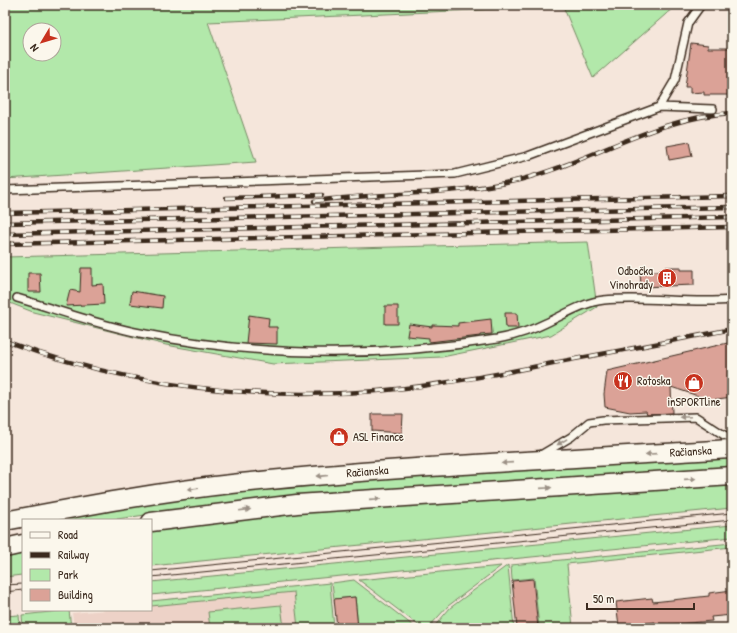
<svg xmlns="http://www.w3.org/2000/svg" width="737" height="633" font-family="'Patrick Hand',sans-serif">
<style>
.built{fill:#edd2c7}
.green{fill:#b2e8aa;stroke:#768964;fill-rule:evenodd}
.building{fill:#dba297;stroke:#3b2a1e}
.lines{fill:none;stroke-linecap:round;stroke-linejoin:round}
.service-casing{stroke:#3b2a1e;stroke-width:10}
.secondary-casing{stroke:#3b2a1e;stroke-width:21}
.service{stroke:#fbf7ec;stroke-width:7}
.secondary{stroke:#fbf7ec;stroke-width:18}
.tram{stroke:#3b2a1e;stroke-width:1}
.rail-casing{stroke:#3b2a1e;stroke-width:4.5}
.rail{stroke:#fbf7ec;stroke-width:3;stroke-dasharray:9;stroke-linecap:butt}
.oneway{fill:#9b9085}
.labels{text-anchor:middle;stroke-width:3;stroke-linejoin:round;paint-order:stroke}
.poi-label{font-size:12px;fill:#3b2a1e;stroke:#fbf7ec;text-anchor:start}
.street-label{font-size:12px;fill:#3b2a1e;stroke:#fbf7ec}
</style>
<rect width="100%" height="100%" fill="#f5e6db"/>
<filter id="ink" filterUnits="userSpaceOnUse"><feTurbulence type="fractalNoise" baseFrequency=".025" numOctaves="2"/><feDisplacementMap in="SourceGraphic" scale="8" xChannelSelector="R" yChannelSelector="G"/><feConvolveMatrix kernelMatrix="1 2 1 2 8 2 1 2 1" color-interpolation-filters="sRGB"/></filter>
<g filter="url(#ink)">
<path class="built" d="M 294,592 L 298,628 L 74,628 L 72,613 L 107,610 L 151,610 L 151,606 Z"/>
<path class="green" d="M 5,5 L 679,5 L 674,7 L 593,78 L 563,6 L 208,22 L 256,162 L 5,179 ZM 30,30 L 54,30 L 54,54 L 30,54 Z
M 588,242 L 597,307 L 551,335 L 442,357 L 273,364 L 166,345 L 33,312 L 5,301 L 5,257 Z
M 732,457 L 732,468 L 345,492 L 265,498 L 110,520 L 51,520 L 190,497 L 264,489 L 344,482 Z
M 706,486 L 732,486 L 732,508 L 151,566 L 151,530 L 319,510 Z
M 732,525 L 732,537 L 151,595 L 151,582 Z
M 732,543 L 732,547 L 567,564 L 573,628 L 539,628 L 534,578 L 512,580 L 511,565 Z
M 23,552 L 23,579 L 22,575 L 5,577 L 5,556 Z
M 508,565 L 514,628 L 433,628 L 450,608 Z
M 501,566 L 448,606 L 428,628 L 422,628 L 359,580 Z
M 354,580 L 416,628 L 358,628 L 355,597 L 334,599 L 332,583 Z
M 330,583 L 334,628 L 298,628 L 294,592 L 151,606 L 151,601 Z
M 281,605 L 284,628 L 210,628 L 208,612 Z
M 69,610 L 71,628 L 23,628 L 22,615 Z
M 19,615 L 20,628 L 5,628 L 5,616 Z"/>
<path class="building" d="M 691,43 L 708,45 L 708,48 L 732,48 L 732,95 L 704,95 L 704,92 L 690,93 L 690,87 L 685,87 Z
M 689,142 L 692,156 L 669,160 L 667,146 Z
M 666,267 L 681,267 L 681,270 L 694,270 L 694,285 L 641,287 L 640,271 L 666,271 Z
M 81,268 L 92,268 L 92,285 L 103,284 L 104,304 L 66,306 L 70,290 L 80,292 Z
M 28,273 L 40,273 L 41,292 L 28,292 Z
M 132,291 L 163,296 L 162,308 L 130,304 Z
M 385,306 L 398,306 L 398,324 L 385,324 Z
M 505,313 L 517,313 L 518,328 L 506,328 Z
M 249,315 L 269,318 L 268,327 L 277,327 L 277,344 L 246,343 Z
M 491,319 L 492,334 L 480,335 L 480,336 L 429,342 L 429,338 L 407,336 L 409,324 L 432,327 L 432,325 L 458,326 L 458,323 Z
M 732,342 L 732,397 L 710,400 L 671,387 L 672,413 L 647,414 L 646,411 L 630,412 L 605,407 L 604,394 L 607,371 Z
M 372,414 L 403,414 L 402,433 L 372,431 Z
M 533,579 L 538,628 L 517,628 L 512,581 Z
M 732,590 L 732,615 L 711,617 L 712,621 L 655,626 L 655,622 L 619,626 L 616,602 L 652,598 L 653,602 L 709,596 L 709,593 Z
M 355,597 L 358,628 L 337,628 L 334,599 Z"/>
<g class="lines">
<g class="service-casing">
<path id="service" d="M 659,107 L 713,109
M 5,190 L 455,174 L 528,156 L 659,107 L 675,80 L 688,23 L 701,5
M 17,298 C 58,310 99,325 140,333 C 258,357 379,358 497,339 C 513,336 532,330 546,323 C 564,315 584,302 604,300 C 646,296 689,304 732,300
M 539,456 L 571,437 L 589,422 L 603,420 L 696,417 L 724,435 L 732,438"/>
</g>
<g class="secondary-casing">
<g id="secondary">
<path id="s1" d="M 5,521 C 83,506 162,491 241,483 C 404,466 568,459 732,449"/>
<path d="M 151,522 L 297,504 L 732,476"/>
<path d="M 5,548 L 23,544"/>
</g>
</g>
<use href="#service" class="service"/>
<use href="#secondary" class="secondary"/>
<path class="tram" d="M 151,571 L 732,513
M 151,577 L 732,520
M 5,585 L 23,584
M 5,592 L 23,590"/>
<g class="rail-casing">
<path id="rail" d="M 226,198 L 322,195
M 314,201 C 382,192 452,196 519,180 C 591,162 656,117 732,113
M 5,213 L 732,196
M 5,223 L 732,207
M 5,234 L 732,217
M 5,244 L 732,227
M 5,341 C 124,385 251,401 377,391 C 436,386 495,375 553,363 C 613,352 672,341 732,329"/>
</g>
<use href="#rail" class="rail"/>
</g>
<defs><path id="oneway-solid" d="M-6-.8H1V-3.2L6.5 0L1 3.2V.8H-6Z"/></defs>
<g class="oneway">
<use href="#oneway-solid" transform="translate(685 417) rotate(178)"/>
<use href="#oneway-solid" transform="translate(562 442) rotate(149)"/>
<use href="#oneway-solid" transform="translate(651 454) rotate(176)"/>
<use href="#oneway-solid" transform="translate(507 463) rotate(176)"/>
<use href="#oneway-solid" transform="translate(322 476) rotate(175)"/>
<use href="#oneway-solid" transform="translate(690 479) rotate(-4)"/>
<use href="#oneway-solid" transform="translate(546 488) rotate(-4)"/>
<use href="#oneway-solid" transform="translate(193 489) rotate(172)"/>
<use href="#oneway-solid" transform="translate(375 499) rotate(-4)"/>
<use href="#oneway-solid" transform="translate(245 510) rotate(-7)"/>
</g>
</g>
<defs>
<g id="building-disc" transform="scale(1)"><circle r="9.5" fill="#c8321e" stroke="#fbf7ec"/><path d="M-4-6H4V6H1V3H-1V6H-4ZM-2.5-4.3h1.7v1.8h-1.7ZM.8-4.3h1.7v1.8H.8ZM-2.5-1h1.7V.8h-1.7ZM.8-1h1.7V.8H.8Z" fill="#fff"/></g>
<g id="restaurant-disc" transform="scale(1)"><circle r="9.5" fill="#c8321e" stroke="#fbf7ec"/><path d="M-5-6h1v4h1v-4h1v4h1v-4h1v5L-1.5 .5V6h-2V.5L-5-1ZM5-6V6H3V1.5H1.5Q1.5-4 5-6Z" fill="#fff"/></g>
<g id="shop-disc" transform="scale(1)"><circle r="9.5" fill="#c8321e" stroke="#fbf7ec"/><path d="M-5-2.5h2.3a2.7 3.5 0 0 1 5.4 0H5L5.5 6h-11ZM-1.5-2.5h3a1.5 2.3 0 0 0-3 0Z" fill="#fff"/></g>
</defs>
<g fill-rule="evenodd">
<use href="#building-disc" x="667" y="278"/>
<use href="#restaurant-disc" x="623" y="381"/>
<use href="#shop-disc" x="694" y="383"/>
<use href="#shop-disc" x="339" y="437"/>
</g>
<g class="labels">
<g class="poi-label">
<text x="653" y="275" text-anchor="end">Odbočka<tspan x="653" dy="14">Vinohrady</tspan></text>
<text x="637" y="385">Rotoska</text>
<text x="694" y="406" text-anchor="middle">inSPORTline</text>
<text x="353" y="441">ASL Finance</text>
</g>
<g class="street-label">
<text dy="4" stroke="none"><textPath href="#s1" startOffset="690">Račianska</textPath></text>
<text dy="4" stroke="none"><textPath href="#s1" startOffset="366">Račianska</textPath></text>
</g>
</g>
<rect width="737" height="633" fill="none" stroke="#fbf7ec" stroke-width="20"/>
<rect x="10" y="10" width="717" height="613" fill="none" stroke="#3b2a1e" stroke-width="1.5" filter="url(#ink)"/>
<rect x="22" y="519" width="130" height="92" fill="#fbf7ec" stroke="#aea59a"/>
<rect x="30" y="532" width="20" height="6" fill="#fbf7ec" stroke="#aea59a"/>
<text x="58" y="539" font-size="12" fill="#3b2a1e">Road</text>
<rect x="30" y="552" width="20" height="6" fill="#3b2a1e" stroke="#aea59a"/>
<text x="58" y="559" font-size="12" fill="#3b2a1e">Railway</text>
<rect x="30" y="569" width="20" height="12" fill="#b2e8aa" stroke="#aea59a"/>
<text x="58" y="579" font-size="12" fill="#3b2a1e">Park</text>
<rect x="30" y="589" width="20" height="12" fill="#dba297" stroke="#aea59a"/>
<text x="58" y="599" font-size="12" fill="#3b2a1e">Building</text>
<g transform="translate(42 42) rotate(232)"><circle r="19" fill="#fbf7ec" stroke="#aea59a"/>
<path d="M0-3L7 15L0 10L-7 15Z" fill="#c8321e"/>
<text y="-6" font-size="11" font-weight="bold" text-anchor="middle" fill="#3b2a1e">N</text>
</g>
<path d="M587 603v6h107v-6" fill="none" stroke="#3b2a1e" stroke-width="2"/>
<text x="593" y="603" font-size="12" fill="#3b2a1e" stroke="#fbf7ec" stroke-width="3" paint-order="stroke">50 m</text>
</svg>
